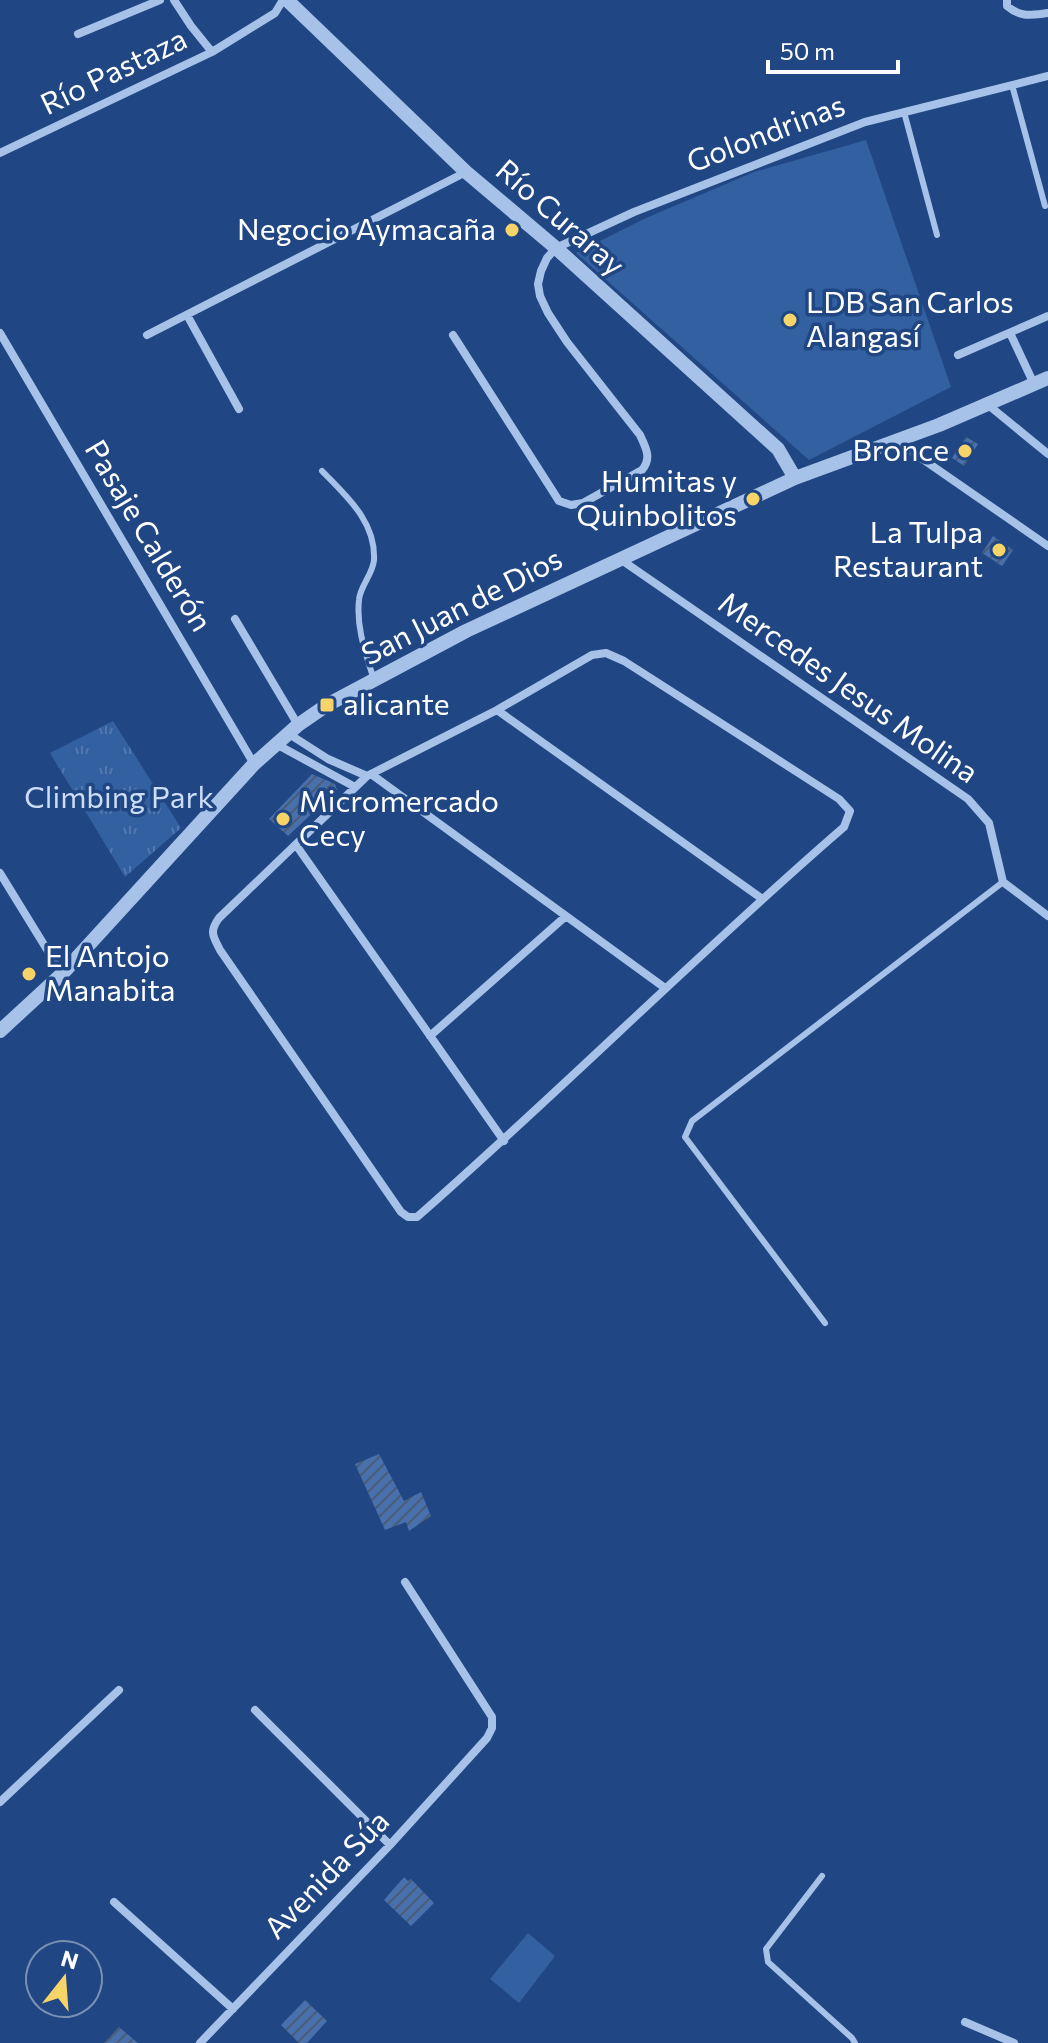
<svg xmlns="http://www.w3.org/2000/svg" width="1048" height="2043" font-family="Commissioner,sans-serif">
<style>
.park{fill:url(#park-tufts)}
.pitch{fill:#3360a1}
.building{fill:url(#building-hatch)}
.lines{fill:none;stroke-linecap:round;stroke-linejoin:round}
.service{stroke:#a7c2e9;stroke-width:6}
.minor{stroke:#a7c2e9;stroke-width:8}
.tertiary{stroke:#a7c2e9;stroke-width:14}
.poi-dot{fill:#f7d467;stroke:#204783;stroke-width:3}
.labels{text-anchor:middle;stroke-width:7;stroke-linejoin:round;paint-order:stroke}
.street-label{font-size:30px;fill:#fff;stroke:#204783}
.poi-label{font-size:30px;fill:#fff;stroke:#204783;text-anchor:end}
.park-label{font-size:30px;fill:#cbddf7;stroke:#204783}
</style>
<defs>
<pattern id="park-tufts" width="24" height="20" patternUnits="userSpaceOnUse" patternTransform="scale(2)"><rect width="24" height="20" fill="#3360a1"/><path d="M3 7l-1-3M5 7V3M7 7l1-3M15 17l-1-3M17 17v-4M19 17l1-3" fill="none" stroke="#5278af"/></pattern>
<pattern id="building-hatch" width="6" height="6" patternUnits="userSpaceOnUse" patternTransform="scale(2)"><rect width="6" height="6" fill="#4870ac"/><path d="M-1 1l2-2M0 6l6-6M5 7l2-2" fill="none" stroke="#4a5c77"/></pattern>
</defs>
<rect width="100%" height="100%" fill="#204783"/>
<path class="park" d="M 113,721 L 181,828 L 125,877 L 50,753 Z"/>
<path class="pitch" d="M 866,140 L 951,387 L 809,460 L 576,253 L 646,218 L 754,172 Z
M 528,1933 L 555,1956 L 519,2003 L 490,1979 Z"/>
<path class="building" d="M 966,437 L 978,444 L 964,466 L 952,458 Z
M 993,536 L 1013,550 L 1002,566 L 982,553 Z
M 312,774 L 335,784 L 337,790 L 288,836 L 269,819 Z
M 379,1454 L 404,1501 L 421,1492 L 431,1516 L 409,1531 L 406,1522 L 385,1530 L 355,1464 Z
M 404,1877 L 408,1881 L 411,1879 L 434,1903 L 411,1926 L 384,1900 Z
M 305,2000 L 327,2021 L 307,2043 L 299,2043 L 281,2025 Z
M 119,2027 L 138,2043 L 104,2043 Z"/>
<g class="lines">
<path class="service" d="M 1012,85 L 1045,206
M 904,112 L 937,235
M 322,471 C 346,496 376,521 374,560 C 373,574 360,586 359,600 C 356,628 366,654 374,680
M 825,1323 L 685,1137 L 692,1121 L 1003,882
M 822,1876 L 766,1949 L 768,1962 L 852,2038 L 855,2043"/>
<path class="minor" d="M 174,0 L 191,26 L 212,52
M 1007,0 L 1007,6 C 1021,18 1031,15 1048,13
M 78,34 L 160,0
M 0,153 L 212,52 L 275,13 L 283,0
M 187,315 L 239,409
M 0,333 L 254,764
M 1010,333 L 1034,384
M 147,335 L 466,172
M 453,335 L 559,501 L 571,505 L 583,503 L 642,470 C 652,458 646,448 640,435 L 567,342 L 548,313 L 540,296 L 538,284 L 541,271 L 547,258 L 556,248 L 634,212 L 865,122 L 1048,76
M 958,355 L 1048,316
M 987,404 L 1048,454
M 895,440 L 1048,546
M 620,559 L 968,799 L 989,823 L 1003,882 L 1048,916
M 235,619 L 298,725
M 606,653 L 624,661 L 839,799 L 850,811 L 844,827 C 698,953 562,1090 417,1217 L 408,1217 L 401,1212 L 220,950 C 213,936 209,932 219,918 L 367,776 L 497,710 L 592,655 Z
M 497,710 L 761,898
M 289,734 L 328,759 L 367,776
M 276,744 L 355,787
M 371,774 L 665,988
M 296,845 L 504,1141
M 0,873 L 62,974
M 430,1036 L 566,916
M 255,1710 L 390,1845
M 0,1802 L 119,1690
M 114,1902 L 233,2009
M 965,2022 L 1014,2043
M 200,2043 L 390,1845 L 487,1738 L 492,1728 L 492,1717 L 405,1582"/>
<path class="tertiary" d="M 287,0 L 466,172 L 556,248 L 778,449 L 795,478
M 0,1031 L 62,974 L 254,764 L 298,725 L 327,705 L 466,631 L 795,478 L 939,425 L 1048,378"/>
</g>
<g class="poi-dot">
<circle cx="512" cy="230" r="8"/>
<circle cx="790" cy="320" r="8"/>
<circle cx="965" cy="451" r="8"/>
<circle cx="753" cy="499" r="8"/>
<circle cx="999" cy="550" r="8"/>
<rect x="319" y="697" width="16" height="16" rx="4"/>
<circle cx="283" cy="819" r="8"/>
<circle cx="29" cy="974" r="8"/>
</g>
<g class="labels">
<g class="street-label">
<text transform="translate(114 72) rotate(-26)" y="10">Río Pastaza</text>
<text transform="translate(766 134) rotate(-21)" y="10">Golondrinas</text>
<text transform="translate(560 218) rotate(41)" y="10">Río Curaray</text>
<text transform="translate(148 536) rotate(59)" y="10">Pasaje Calderón</text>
<text transform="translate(462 607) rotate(-27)" y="10">San Juan de Dios</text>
<text transform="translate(848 688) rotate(35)" y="10">Mercedes Jesus Molina</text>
<text transform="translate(327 1875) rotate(-46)" y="10">Avenida Súa</text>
</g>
<g class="poi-label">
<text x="496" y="240">Negocio Aymacaña</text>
<text x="806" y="313" text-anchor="start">LDB San Carlos<tspan x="806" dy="34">Alangasí</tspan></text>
<text x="949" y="461">Bronce</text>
<text x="737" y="492">Humitas y<tspan x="737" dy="34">Quinbolitos</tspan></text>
<text x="983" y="543">La Tulpa<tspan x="983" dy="34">Restaurant</tspan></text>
<text x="343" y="715" text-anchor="start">alicante</text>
<text x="299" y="812" text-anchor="start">Micromercado<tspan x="299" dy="34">Cecy</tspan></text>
<text x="45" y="967" text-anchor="start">El Antojo<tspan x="45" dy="34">Manabita</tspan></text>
</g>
<g class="park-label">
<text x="119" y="808">Climbing Park</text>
</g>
</g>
<g transform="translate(64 1979) rotate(17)"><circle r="38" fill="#204783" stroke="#7991b5" stroke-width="2"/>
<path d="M0-6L14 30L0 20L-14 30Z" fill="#f7d467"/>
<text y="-12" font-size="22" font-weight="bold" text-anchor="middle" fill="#ffffff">N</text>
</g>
<path d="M768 60v12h130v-12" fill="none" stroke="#ffffff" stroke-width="4"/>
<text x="780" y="60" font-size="24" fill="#ffffff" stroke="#204783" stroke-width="6" paint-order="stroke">50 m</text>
</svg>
